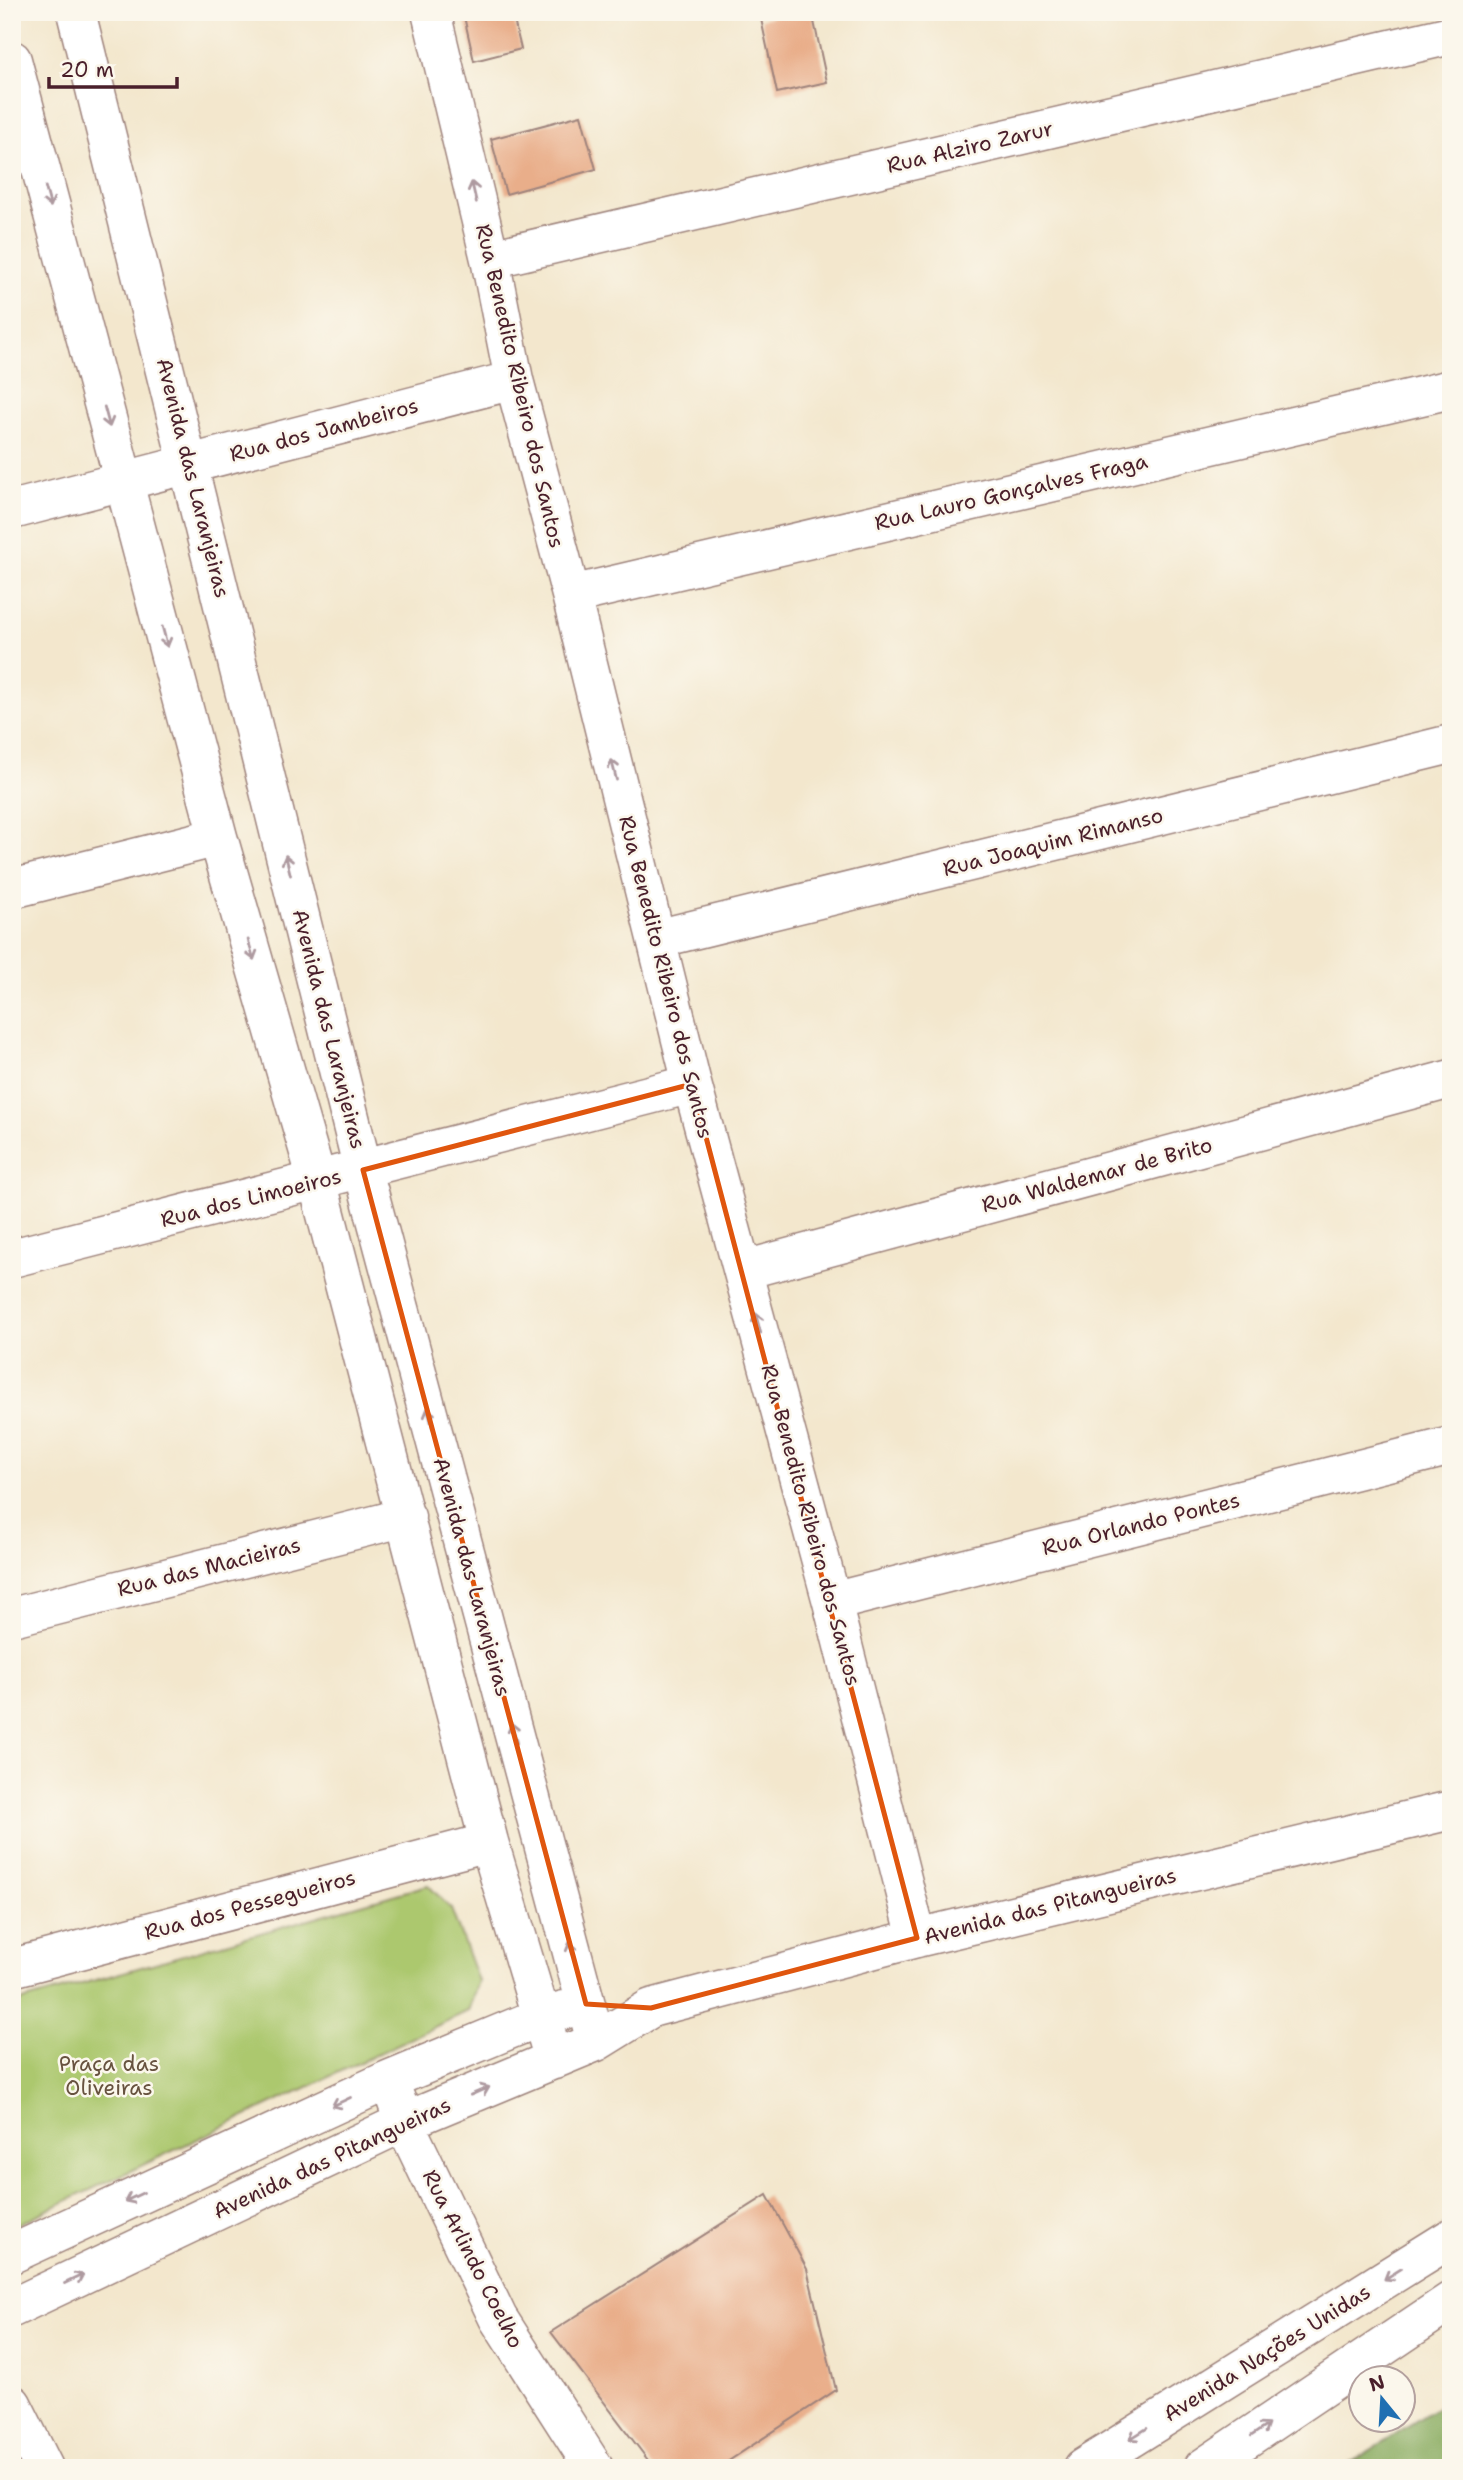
<svg xmlns="http://www.w3.org/2000/svg" width="1463" height="2480" font-family="'Shantell Sans',sans-serif">
<style>
.green{fill:#acc86e;stroke:#7b744c;stroke-width:2}
.forest{fill:#89ac61;stroke:#6a6646;stroke-width:2}
.building{fill:#e9ae8a}
.lines{fill:none;stroke-linecap:round;stroke-linejoin:round}
.minor-casing{stroke:#9e837c;stroke-width:41}
.major-casing{stroke:#9e837c;stroke-width:41}
.minor{stroke:#fff;stroke-width:38}
.major{stroke:#fff;stroke-width:38}
.oneway{stroke:#ae9aa0}
.marked{fill:none;stroke:#e0560e;stroke-width:5;stroke-linejoin:round}
.labels{text-anchor:middle;stroke-width:5;stroke-linejoin:round;paint-order:stroke}
.street-label{font-size:21px;fill:#4a1f2b;stroke:#fbf7ec}
.park-label{font-size:21px;fill:#67523f;stroke:#fbf7ec}
</style>
<rect width="100%" height="100%" fill="#fbf7ec"/>
<filter id="ink" filterUnits="userSpaceOnUse"><feTurbulence type="fractalNoise" baseFrequency=".0143" numOctaves="2"/><feDisplacementMap in="SourceGraphic" scale="14" xChannelSelector="R" yChannelSelector="G"/><feConvolveMatrix kernelMatrix="1 2 1 2 8 2 1 2 1" color-interpolation-filters="sRGB"/></filter>
<filter id="wash" filterUnits="userSpaceOnUse"><feTurbulence type="fractalNoise" baseFrequency=".00686" numOctaves="4" result="noise"/><feDisplacementMap in="SourceGraphic" scale="28" xChannelSelector="R" yChannelSelector="G"/><feGaussianBlur stdDeviation="1.57" result="paint"/><feColorMatrix in="noise" values="0 0 0 0 0 0 0 0 0 0 0 0 0 0 0 0 0 1.4 0 .05"/><feComposite in="paint" operator="in"/></filter>
<g filter="url(#wash)">
<rect width="100%" height="100%" fill="#f3e7cd"/>
<path class="green" d="M 428,1885 L 451,1909 L 478,1981 L 468,2011 L 12,2227 L 12,2004 Z"/>
<path class="forest" d="M 1451,2398 L 1451,2468 L 1343,2468 Z"/>
<g id="blocks">
<path class="building" d="M 463,12 L 512,12 L 521,49 L 474,61 Z
M 793,12 L 812,12 L 827,82 L 777,93 L 761,19 Z
M 581,115 L 596,169 L 506,194 L 491,139 Z
M 767,2195 L 807,2269 L 836,2390 L 718,2468 L 654,2468 L 551,2332 Z"/>
</g>
</g>
<g filter="url(#ink)">
<use href="#blocks" fill-opacity="0" stroke="#9e837c" stroke-width="2"/>
<g class="lines">
<g class="minor-casing">
<path id="minor" d="M 76,12 L 363,1170 L 596,2042
M 431,12 L 490,259 L 514,380 L 571,595 L 692,1084 L 832,1602 L 917,1938
M 12,60 L 218,837 L 317,1180 L 489,1842 L 554,2060
M 490,259 L 1451,35
M 12,510 L 514,380
M 571,595 L 1451,389
M 12,889 L 218,837
M 656,939 L 1451,744
M 12,1258 L 692,1084
M 744,1270 L 1451,1079
M 832,1602 L 1451,1446
M 12,1617 L 406,1517
M 12,1968 L 489,1842
M 395,2097 L 404,2122 L 498,2318 L 594,2468
M 12,2254 L 388,2080 L 540,2017 L 564,2010
M 12,2308 L 404,2122 L 596,2042 L 651,2008 L 917,1938 L 1451,1810
M 12,2404 L 44,2468"/>
</g>
<g class="major-casing">
<path id="major" d="M 1083,2468 L 1451,2238
M 1203,2468 L 1451,2301"/>
</g>
<use href="#minor" class="minor"/>
<use href="#major" class="major"/>
</g>
<defs><path id="oneway-shaft" d="M-6 0H5M1.5-3L5.5 0L1.5 3" fill="none" stroke-width="1.6" stroke-linecap="round" stroke-linejoin="round" transform="scale(1.75)"/></defs>
<g class="oneway">
<use href="#oneway-shaft" transform="translate(474 192) rotate(-103)"/>
<use href="#oneway-shaft" transform="translate(48 197) rotate(75)"/>
<use href="#oneway-shaft" transform="translate(107 417) rotate(75)"/>
<use href="#oneway-shaft" transform="translate(165 637) rotate(75)"/>
<use href="#oneway-shaft" transform="translate(614 770) rotate(-104)"/>
<use href="#oneway-shaft" transform="translate(288 865) rotate(-104)"/>
<use href="#oneway-shaft" transform="translate(251 950) rotate(74)"/>
<use href="#oneway-shaft" transform="translate(758 1323) rotate(-105)"/>
<use href="#oneway-shaft" transform="translate(430 1418) rotate(-105)"/>
<use href="#oneway-shaft" transform="translate(514 1733) rotate(-105)"/>
<use href="#oneway-shaft" transform="translate(572 1952) rotate(-105)"/>
<use href="#oneway-shaft" transform="translate(480 2091) rotate(-23)"/>
<use href="#oneway-shaft" transform="translate(341 2102) rotate(155)"/>
<use href="#oneway-shaft" transform="translate(134 2197) rotate(155)"/>
<use href="#oneway-shaft" transform="translate(1393 2274) rotate(148)"/>
<use href="#oneway-shaft" transform="translate(74 2279) rotate(-25)"/>
<use href="#oneway-shaft" transform="translate(1260 2430) rotate(-34)"/>
<use href="#oneway-shaft" transform="translate(1138 2434) rotate(148)"/>
</g>
</g>
<path class="marked" d="M 692,1084 L 917,1938 L 651,2008 L 586,2004 L 363,1170 Z"/>
<g class="labels">
<g class="street-label">
<text transform="translate(970 147) rotate(-13)" y="7">Rua Alziro Zarur</text>
<text transform="translate(520 386) rotate(77)" y="7">Rua Benedito Ribeiro dos Santos</text>
<text transform="translate(324 430) rotate(-15)" y="7">Rua dos Jambeiros</text>
<text transform="translate(193 478) rotate(76)" y="7">Avenida das Laranjeiras</text>
<text transform="translate(1011 492) rotate(-13)" y="7">Rua Lauro Gonçalves Fraga</text>
<text transform="translate(1053 842) rotate(-14)" y="7">Rua Joaquim Rimanso</text>
<text transform="translate(666 977) rotate(76)" y="7">Rua Benedito Ribeiro dos Santos</text>
<text transform="translate(329 1029) rotate(76)" y="7">Avenida das Laranjeiras</text>
<text transform="translate(1097 1175) rotate(-15)" y="7">Rua Waldemar de Brito</text>
<text transform="translate(251 1198) rotate(-14)" y="7">Rua dos Limoeiros</text>
<text transform="translate(1141 1524) rotate(-14)" y="7">Rua Orlando Pontes</text>
<text transform="translate(811 1525) rotate(75)" y="7">Rua Benedito Ribeiro dos Santos</text>
<text transform="translate(209 1567) rotate(-14)" y="7">Rua das Macieiras</text>
<text transform="translate(472 1577) rotate(75)" y="7">Avenida das Laranjeiras</text>
<text transform="translate(250 1905) rotate(-15)" y="7">Rua dos Pessegueiros</text>
<text transform="translate(1050 1906) rotate(-14)" y="7">Avenida das Pitangueiras</text>
<text transform="translate(332 2158) rotate(-25)" y="7">Avenida das Pitangueiras</text>
<text transform="translate(473 2259) rotate(63)" y="7">Rua Arlindo Coelho</text>
<text transform="translate(1267 2353) rotate(-32)" y="7">Avenida Nações Unidas</text>
</g>
<g class="park-label">
<text x="109" y="2071">Praça das<tspan x="109" dy="24">Oliveiras</tspan></text>
</g>
</g>
<rect width="1463" height="2480" fill="none" stroke="#fbf7ec" stroke-width="42"/>
<g transform="translate(1382 2399) rotate(342)"><circle r="33" fill="#fbf7ec" stroke="#b4a19f" stroke-width="2"/>
<path d="M0-5L12 26L0 18L-12 26Z" fill="#1f6fb2"/>
<text y="-10" font-size="19" font-weight="bold" text-anchor="middle" fill="#4a1f2b">N</text>
</g>
<path d="M49 77v10h128v-10" fill="none" stroke="#4a1f2b" stroke-width="3.5"/>
<text x="60" y="77" font-size="21" fill="#4a1f2b" stroke="#fbf7ec" stroke-width="5" paint-order="stroke">20 m</text>
</svg>
